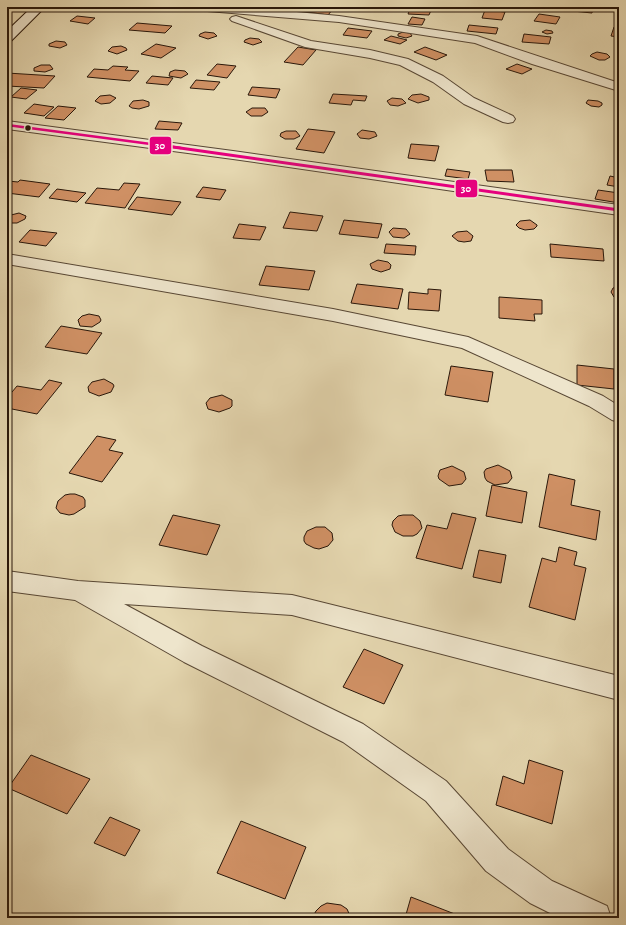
<svg xmlns="http://www.w3.org/2000/svg" width="626" height="925" font-family="Alegreya,serif">
<style>
.building{fill:#cf9064;stroke:#29170a}
.lines{fill:none;stroke-linecap:round;stroke-linejoin:round}
.minor-casing{stroke:#584734;stroke-width:2}
.secondary-casing{stroke:#29170a;stroke-width:2}
.minor{fill:#eee5cc;fill-rule:evenodd}
.secondary{fill:#eee5cc;fill-rule:evenodd}
.bus-1-far1-casing{stroke:#eee5cc;stroke-width:4}
.bus-1-casing{stroke:#eee5cc;stroke-width:5.5}
.bus-1-far1{stroke:#e5007d;stroke-width:2.5}
.bus-1{stroke:#e5007d;stroke-width:3}
.bus-dot{fill:#29170a;stroke:#eee5cc;stroke-width:1.5}
.line-badge{stroke:#eee5cc;stroke-width:1.5}
.badge-label{font-size:11px;text-anchor:middle;font-weight:bold;fill:#fff}
</style>
<rect width="100%" height="100%" fill="#e5d7b0"/>
<filter id="stains"><feTurbulence type="fractalNoise" baseFrequency=".005" numOctaves="4"/><feColorMatrix values="0 0 0 0 .2 0 0 0 0 .09 0 0 0 0 .02 0 0 0 .5 -.17"/></filter>
<radialGradient id="worn" r=".72"><stop offset=".6" stop-color="#630" stop-opacity="0"/><stop offset="1" stop-color="#630" stop-opacity=".3"/></radialGradient>
<path class="building" d="M 312,7 L 313,7 L 333,9 L 328,15 L 307,12 Z
M 411,7 L 425,7 L 432,8 L 429,15 L 408,14 Z
M 563,7 L 593,7 L 592,13 L 563,10 Z
M 485,10 L 505,12 L 502,20 L 482,18 Z
M 539,14 L 560,17 L 556,24 L 534,21 Z
M 77,16 L 95,18 L 88,24 L 70,21 Z
M 412,17 L 425,19 L 422,25 L 408,24 Z
M 137,23 L 172,26 L 165,33 L 129,30 Z
M 469,25 L 498,28 L 496,34 L 467,31 Z
M 614,27 L 619,27 L 619,37 L 611,36 Z
M 348,28 L 372,31 L 367,38 L 343,35 Z
M 546,30 L 552,31 L 553,33 L 547,34 L 542,32 Z
M 205,32 L 214,33 L 217,36 L 208,39 L 199,36 L 200,34 Z
M 403,32 L 410,33 L 412,36 L 406,38 L 398,36 L 398,34 Z
M 524,34 L 551,37 L 549,44 L 522,42 Z
M 391,36 L 407,40 L 400,44 L 384,40 Z
M 250,38 L 259,39 L 262,42 L 253,45 L 244,42 L 245,40 Z
M 56,41 L 65,42 L 67,45 L 60,48 L 49,46 L 49,44 Z
M 156,44 L 176,48 L 161,58 L 141,54 Z
M 121,46 L 126,48 L 127,50 L 117,54 L 108,51 L 112,47 Z
M 298,47 L 316,50 L 303,65 L 284,62 Z
M 425,47 L 447,55 L 436,60 L 414,52 Z
M 597,52 L 607,54 L 610,57 L 605,60 L 599,60 L 590,56 L 592,54 Z
M 217,64 L 236,66 L 227,78 L 207,75 Z
M 517,64 L 532,69 L 522,74 L 506,69 Z
M 41,65 L 50,65 L 53,69 L 45,72 L 34,71 L 34,68 Z
M 113,66 L 128,67 L 125,70 L 139,71 L 130,81 L 87,77 L 94,69 L 108,70 Z
M 175,70 L 185,71 L 188,74 L 181,78 L 169,76 L 170,72 Z
M 7,73 L 55,76 L 44,88 L 7,86 Z
M 152,76 L 173,78 L 168,85 L 146,83 Z
M 196,80 L 220,82 L 214,90 L 190,88 Z
M 252,87 L 280,89 L 276,98 L 248,95 Z
M 21,88 L 37,90 L 26,99 L 11,97 Z
M 333,94 L 367,96 L 365,101 L 353,100 L 351,105 L 329,103 Z
M 421,94 L 429,97 L 429,100 L 418,103 L 408,99 L 412,95 Z
M 110,95 L 116,98 L 110,103 L 101,104 L 95,101 L 100,96 Z
M 392,98 L 402,99 L 406,103 L 398,106 L 390,105 L 387,101 Z
M 143,100 L 149,102 L 149,106 L 139,109 L 132,108 L 129,106 L 133,101 Z
M 588,100 L 598,101 L 602,103 L 602,105 L 599,107 L 591,106 L 586,103 Z
M 34,104 L 54,107 L 44,116 L 24,113 Z
M 58,106 L 76,108 L 64,120 L 45,118 Z
M 252,108 L 265,108 L 268,112 L 262,116 L 251,116 L 246,112 Z
M 159,121 L 182,123 L 178,130 L 155,129 Z
M 308,129 L 335,132 L 324,153 L 296,149 Z
M 362,130 L 375,132 L 377,136 L 369,139 L 360,138 L 357,134 Z
M 286,131 L 296,131 L 300,136 L 294,139 L 285,139 L 280,136 L 281,133 Z
M 411,144 L 439,146 L 435,161 L 408,158 Z
M 447,169 L 470,172 L 468,179 L 445,176 Z
M 485,170 L 512,170 L 514,182 L 487,181 Z
M 610,176 L 619,178 L 619,187 L 607,185 Z
M 20,180 L 50,184 L 39,197 L 7,193 L 8,181 L 18,182 Z
M 124,183 L 140,184 L 125,208 L 85,203 L 97,188 L 119,190 Z
M 203,187 L 226,190 L 220,200 L 196,197 Z
M 57,189 L 86,193 L 77,202 L 49,198 Z
M 598,190 L 619,193 L 619,203 L 595,199 Z
M 137,197 L 181,202 L 172,215 L 128,209 Z
M 290,212 L 323,216 L 317,231 L 283,228 Z
M 19,213 L 26,216 L 25,219 L 17,223 L 7,223 L 7,216 Z
M 344,220 L 382,224 L 378,238 L 339,234 Z
M 530,220 L 537,225 L 537,226 L 534,229 L 525,230 L 519,228 L 516,225 L 520,221 Z
M 239,224 L 266,227 L 260,240 L 233,238 Z
M 393,228 L 406,229 L 410,234 L 404,238 L 393,237 L 389,232 Z
M 30,230 L 57,233 L 46,246 L 19,242 Z
M 467,231 L 473,236 L 471,241 L 464,242 L 458,241 L 452,236 L 457,232 Z
M 386,244 L 416,246 L 415,255 L 384,253 Z
M 550,244 L 603,249 L 604,261 L 551,257 Z
M 378,260 L 388,262 L 391,265 L 390,269 L 381,272 L 372,269 L 370,264 Z
M 266,266 L 315,271 L 309,290 L 259,285 Z
M 357,284 L 403,289 L 398,309 L 351,303 Z
M 619,286 L 619,299 L 614,297 L 611,292 L 613,288 Z
M 428,289 L 441,290 L 439,311 L 408,309 L 409,292 L 428,294 Z
M 499,297 L 542,300 L 542,314 L 534,314 L 535,321 L 499,318 Z
M 89,314 L 99,316 L 101,320 L 100,322 L 92,327 L 80,326 L 78,320 L 82,316 Z
M 61,326 L 102,333 L 87,354 L 45,347 Z
M 577,365 L 614,369 L 614,389 L 577,385 Z
M 451,366 L 493,372 L 488,402 L 445,395 Z
M 104,379 L 113,384 L 114,386 L 111,392 L 99,396 L 89,392 L 88,387 L 92,382 Z
M 49,380 L 62,383 L 37,414 L 7,408 L 7,398 L 17,386 L 41,390 Z
M 222,395 L 232,400 L 232,406 L 230,408 L 219,412 L 208,409 L 206,403 L 210,398 Z
M 97,436 L 116,440 L 109,450 L 123,453 L 102,482 L 69,473 Z
M 498,465 L 510,471 L 512,478 L 508,483 L 495,485 L 487,481 L 485,478 L 484,472 L 486,469 Z
M 452,466 L 464,472 L 466,479 L 462,484 L 449,486 L 439,479 L 438,476 L 440,470 Z
M 549,474 L 575,480 L 571,505 L 600,511 L 596,540 L 539,527 Z
M 492,485 L 527,492 L 522,523 L 486,516 Z
M 70,494 L 75,494 L 83,497 L 85,500 L 85,507 L 74,514 L 69,515 L 60,513 L 56,508 L 58,501 L 65,495 Z
M 452,513 L 476,518 L 462,569 L 416,558 L 427,525 L 447,529 Z
M 173,515 L 220,525 L 207,555 L 159,545 Z
M 403,515 L 413,515 L 420,521 L 422,528 L 417,534 L 413,536 L 403,536 L 395,532 L 392,525 L 393,521 L 398,516 Z
M 316,527 L 325,527 L 332,533 L 333,540 L 328,546 L 319,549 L 314,548 L 306,544 L 304,541 L 304,537 L 307,531 Z
M 559,547 L 577,552 L 574,565 L 586,568 L 575,620 L 529,607 L 542,558 L 556,562 Z
M 479,550 L 506,555 L 501,583 L 473,577 Z
M 364,649 L 403,665 L 384,704 L 343,687 Z
M 31,755 L 90,779 L 67,814 L 8,788 Z
M 529,760 L 563,771 L 552,824 L 496,805 L 503,776 L 524,784 Z
M 110,817 L 140,830 L 125,856 L 94,843 Z
M 241,821 L 306,847 L 285,899 L 217,873 Z
M 617,863 L 619,864 L 619,898 L 615,897 Z
M 411,897 L 465,918 L 405,918 Z
M 327,903 L 341,905 L 347,909 L 351,918 L 312,918 L 316,911 L 321,906 Z"/>
<g class="lines">
<g class="minor-casing">
<path id="minor" d="M 189,7 L 244,7 L 339,16 L 477,36 L 619,83 L 619,91 L 532,64 L 475,43 L 339,22 L 195,10 L 191,9 Z
M 236,16 L 311,41 L 370,50 L 408,59 L 443,76 L 474,98 L 513,116 L 515,119 L 513,122 L 508,123 L 503,122 L 464,104 L 433,82 L 400,65 L 370,58 L 305,47 L 232,21 L 230,19 L 232,17 Z
M 7,121 L 233,151 L 619,205 L 619,215 L 233,159 L 7,129 Z
M 7,254 L 333,309 L 468,337 L 603,396 L 619,406 L 619,422 L 612,420 L 589,406 L 462,348 L 333,321 L 7,264 Z
M 7,571 L 78,581 L 292,595 L 619,676 L 619,700 L 292,615 L 124,604 L 202,646 L 363,724 L 446,781 L 508,849 L 552,881 L 607,906 L 611,918 L 560,918 L 530,903 L 486,871 L 426,801 L 343,742 L 184,662 L 75,600 L 7,591 Z"/>
</g>
<g class="secondary-casing">
<path id="secondary" d="M 32,7 L 45,7 L 11,41 L 7,42 L 7,31 Z"/>
</g>
<use href="#minor" class="minor"/>
<use href="#secondary" class="secondary"/>
<g class="bus-1-far1-casing">
<path id="bus-1-far1" d="M 7,125 L 181,148"/>
</g>
<g class="bus-1-casing">
<path id="bus-1" d="M 173,147 L 619,210"/>
</g>
<use href="#bus-1-far1" class="bus-1-far1"/>
<use href="#bus-1" class="bus-1"/>
</g>
<circle class="bus-dot" cx="28" cy="128" r="3.5"/>
<g class="line-badge">
<rect x="149" y="136" width="23" height="19" rx="4" fill="#e5007d"/>
<rect x="455" y="179" width="23" height="19" rx="4" fill="#e5007d"/>
</g>
<g class="badge-label">
<text x="160" y="149">30</text>
<text x="466" y="192">30</text>
</g>
<rect width="626" height="925" fill="none" stroke="#e5d7b0" stroke-width="24"/>
<rect x="8" y="8" width="610" height="909" fill="none" stroke="#29170a" stroke-width="2"/>
<rect x="12" y="12" width="602" height="901" fill="none" stroke="#29170a"/>
<rect width="100%" height="100%" filter="url(#stains)"/>
<rect width="100%" height="100%" fill="url(#worn)"/>
</svg>
